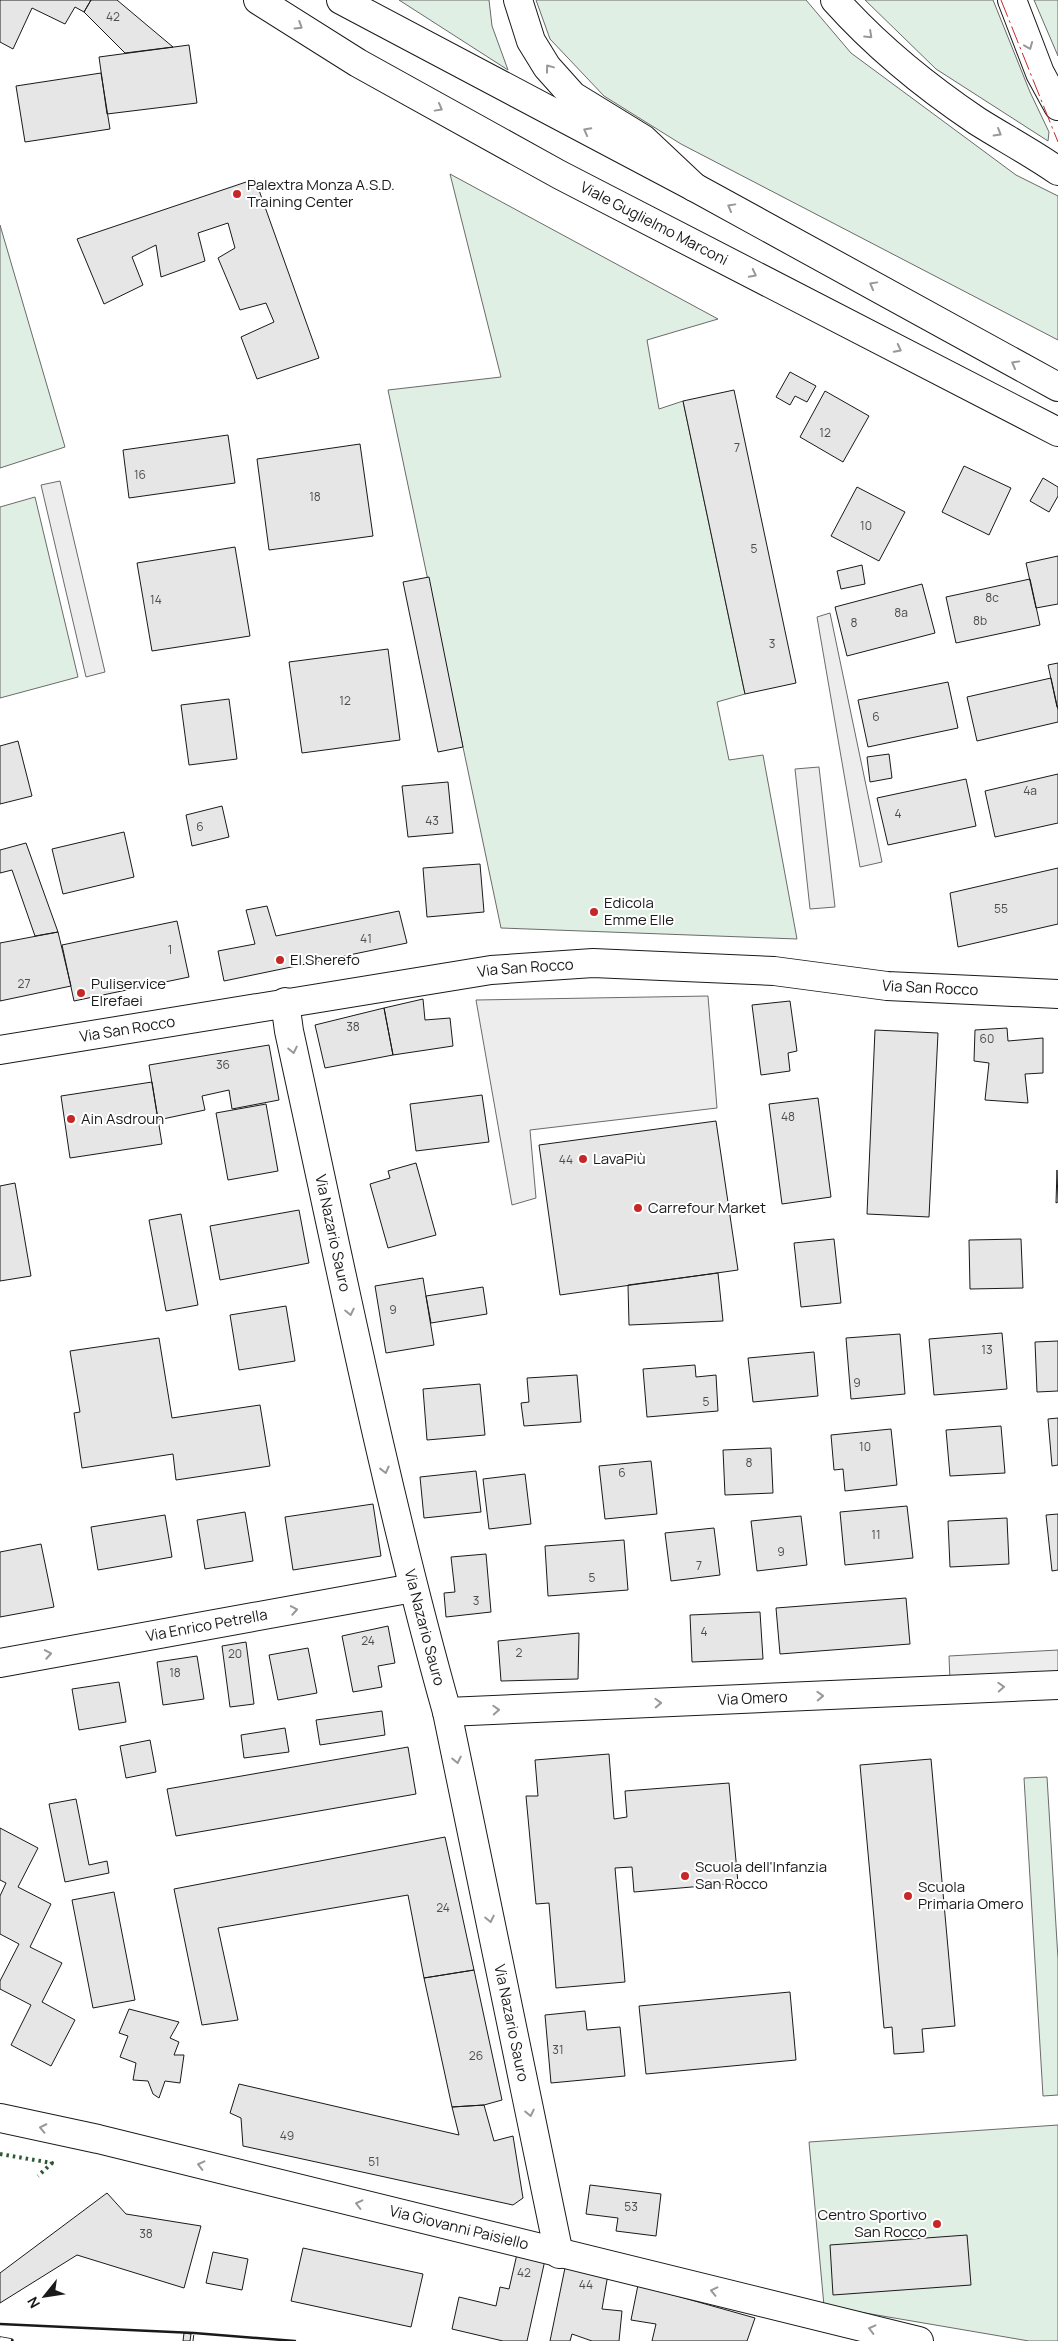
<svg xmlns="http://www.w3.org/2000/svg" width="1058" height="2341" font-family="Manrope,sans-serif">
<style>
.green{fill:#e0efe3;stroke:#6a6a6a}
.parking{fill:#ededed;stroke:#6a6a6a}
.building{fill:#e6e6e6;stroke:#1a1a1a}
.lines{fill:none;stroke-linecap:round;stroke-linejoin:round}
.street-casing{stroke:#1a1a1a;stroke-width:30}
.primary-casing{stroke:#1a1a1a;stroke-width:30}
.highway-casing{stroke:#1a1a1a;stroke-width:30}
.street{stroke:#fff;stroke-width:28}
.primary{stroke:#fff;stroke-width:28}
.highway{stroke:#fff;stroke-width:28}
.rail-casing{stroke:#1a1a1a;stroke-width:5.5}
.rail{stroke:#fff;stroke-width:4;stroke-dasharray:11;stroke-linecap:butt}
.hedge{stroke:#2b5a34;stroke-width:4;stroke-dasharray:2.5 4;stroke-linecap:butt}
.fence{stroke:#1a1a1a;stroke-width:1;stroke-dasharray:6 2.5;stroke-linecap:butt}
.wall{stroke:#1a1a1a;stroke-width:2.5}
.power{stroke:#c62828;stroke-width:1;stroke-dasharray:18 4 2.5 4;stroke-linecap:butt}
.oneway{stroke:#989898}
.poi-dot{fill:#c62828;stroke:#fff;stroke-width:2}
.labels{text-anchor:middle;stroke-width:4;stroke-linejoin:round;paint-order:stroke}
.number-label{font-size:12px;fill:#4d4d4d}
.poi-label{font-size:15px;fill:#1a1a1a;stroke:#fff;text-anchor:start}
.street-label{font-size:15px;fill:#1a1a1a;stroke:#fff}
</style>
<rect width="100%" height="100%" fill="#fff"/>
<path class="green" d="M 399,0 L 489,0 L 492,26 L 508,70 Z
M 536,0 L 806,0 L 851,53 L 1016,175 L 1058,196 L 1058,340 L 681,144 L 604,96 L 550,39 Z
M 865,0 L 993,0 L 1030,92 L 1049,132 L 1048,141 L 936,69 Z
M 1034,0 L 1058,0 L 1058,56 Z
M 450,174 L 718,319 L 647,340 L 659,409 L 683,401 L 745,694 L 717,702 L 729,760 L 763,755 L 797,939 L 501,928 L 388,390 L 501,377 Z
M 0,225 L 65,447 L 0,468 Z
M 35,497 L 78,677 L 0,698 L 0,507 Z
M 1047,1777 L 1058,1959 L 1058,2095 L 1043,2096 L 1024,1778 Z
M 1058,2125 L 1058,2341 L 1029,2341 L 824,2306 L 809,2142 Z"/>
<path class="parking" d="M 60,481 L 105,672 L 86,677 L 41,485 Z
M 830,613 L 882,862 L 860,867 L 817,617 Z
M 819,767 L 835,907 L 810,909 L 795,769 Z
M 708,996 L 717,1108 L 530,1130 L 536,1198 L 512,1205 L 476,1000 Z
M 1058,1650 L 1058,1675 L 950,1681 L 949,1656 Z"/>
<path class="building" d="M 0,0 L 91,0 L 84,12 L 75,7 L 65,24 L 32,8 L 13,49 L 0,42 Z
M 91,0 L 117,0 L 173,47 L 125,53 L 84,12 Z
M 189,45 L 197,103 L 107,114 L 99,57 Z
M 101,73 L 110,129 L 25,142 L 16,86 Z
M 255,179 L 319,358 L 257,379 L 241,337 L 274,322 L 266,303 L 240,310 L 218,258 L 235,248 L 228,223 L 198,233 L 205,261 L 161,277 L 156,245 L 132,257 L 143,285 L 104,304 L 77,239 Z
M 790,372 L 816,386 L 807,402 L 795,396 L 790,405 L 776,397 Z
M 734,390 L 796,683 L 745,694 L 683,401 Z
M 825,391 L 869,416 L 843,462 L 800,437 Z
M 228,435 L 235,483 L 129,498 L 123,450 Z
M 360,444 L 373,536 L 269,550 L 257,459 Z
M 964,466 L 1011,488 L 989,535 L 942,512 Z
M 1043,478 L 1058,487 L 1058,496 L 1049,512 L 1030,501 Z
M 857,487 L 905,512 L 879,561 L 831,536 Z
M 235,547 L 250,636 L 152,651 L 137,563 Z
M 1058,556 L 1058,604 L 1036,608 L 1026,563 Z
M 862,565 L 865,584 L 841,589 L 837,571 Z
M 429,577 L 463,747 L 438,752 L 403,582 Z
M 1030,579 L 1040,625 L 956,643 L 946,597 Z
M 922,584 L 935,633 L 847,656 L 835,607 Z
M 388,649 L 400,740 L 302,753 L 289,662 Z
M 1058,663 L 1058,707 L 1057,707 L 1048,665 Z
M 1051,678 L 1058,710 L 1058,722 L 977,741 L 967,697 Z
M 948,682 L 958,728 L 868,747 L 858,700 Z
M 229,699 L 237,759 L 189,765 L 181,705 Z
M 18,741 L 32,796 L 0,804 L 0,746 Z
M 889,754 L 892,778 L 870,782 L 867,757 Z
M 1058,774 L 1058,823 L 995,837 L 985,791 Z
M 966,779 L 976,826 L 888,845 L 877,798 Z
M 448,782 L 453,833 L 408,837 L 402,786 Z
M 222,806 L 229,837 L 192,846 L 186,815 Z
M 124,832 L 134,877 L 63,894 L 52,849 Z
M 26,843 L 58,932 L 35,936 L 12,870 L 0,873 L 0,850 Z
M 480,864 L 484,912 L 427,917 L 423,868 Z
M 1058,868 L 1058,924 L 958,947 L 950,893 Z
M 267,906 L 276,936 L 399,911 L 407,943 L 224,981 L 218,951 L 255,944 L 246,910 Z
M 177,921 L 189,977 L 74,1001 L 62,945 Z
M 58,932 L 71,986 L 0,1001 L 0,943 Z
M 423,999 L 425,1020 L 450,1018 L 453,1046 L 393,1055 L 384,1008 Z
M 790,1001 L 797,1051 L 788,1053 L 790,1071 L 761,1075 L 752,1005 Z
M 384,1008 L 393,1055 L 325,1068 L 315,1025 Z
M 1007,1028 L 1008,1041 L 1043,1038 L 1043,1073 L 1025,1074 L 1028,1103 L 985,1100 L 989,1063 L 974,1061 L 975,1030 Z
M 875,1030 L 938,1033 L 929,1217 L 867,1214 Z
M 269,1045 L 279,1100 L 232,1109 L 229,1090 L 202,1096 L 205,1110 L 158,1120 L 149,1065 Z
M 152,1082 L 162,1144 L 70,1158 L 61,1096 Z
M 482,1095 L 489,1142 L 416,1151 L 410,1104 Z
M 818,1098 L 831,1197 L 782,1204 L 769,1104 Z
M 266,1104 L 278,1171 L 228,1180 L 216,1113 Z
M 716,1121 L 738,1270 L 560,1295 L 539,1145 Z
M 416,1163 L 436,1235 L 388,1248 L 370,1184 L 390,1178 L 388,1171 Z
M 1057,1170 L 1058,1202 L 1056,1203 Z
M 15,1183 L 31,1276 L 0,1281 L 0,1186 Z
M 299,1210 L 309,1263 L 220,1280 L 210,1226 Z
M 181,1214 L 198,1305 L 166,1311 L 149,1220 Z
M 834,1239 L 841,1303 L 801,1307 L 794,1243 Z
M 1021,1239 L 1023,1288 L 970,1289 L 969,1240 Z
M 718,1273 L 723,1321 L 629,1325 L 628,1285 Z
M 423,1278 L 434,1345 L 386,1353 L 375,1286 Z
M 483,1287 L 487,1314 L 431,1323 L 426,1296 Z
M 286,1306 L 295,1361 L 239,1370 L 230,1315 Z
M 1002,1333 L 1007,1389 L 934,1395 L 929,1339 Z
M 900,1334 L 905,1394 L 851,1399 L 846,1338 Z
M 159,1338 L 172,1418 L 260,1405 L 270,1466 L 176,1480 L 173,1454 L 82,1468 L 74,1413 L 80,1412 L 70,1351 Z
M 1058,1341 L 1058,1391 L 1037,1392 L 1035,1342 Z
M 814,1352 L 818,1396 L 753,1402 L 748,1358 Z
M 695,1365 L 696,1377 L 716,1375 L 718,1411 L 647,1417 L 643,1369 Z
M 577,1375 L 581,1422 L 524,1426 L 521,1403 L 529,1402 L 527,1378 Z
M 480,1384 L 485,1435 L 427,1440 L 423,1389 Z
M 1058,1418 L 1058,1465 L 1052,1466 L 1048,1419 Z
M 1001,1426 L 1005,1473 L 950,1476 L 946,1430 Z
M 891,1429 L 897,1485 L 845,1491 L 843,1469 L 834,1470 L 831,1435 Z
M 771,1448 L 773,1493 L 725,1495 L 723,1450 Z
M 651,1461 L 657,1514 L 605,1519 L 599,1466 Z
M 476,1471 L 481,1512 L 424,1518 L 420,1477 Z
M 525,1474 L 531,1524 L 489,1529 L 483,1479 Z
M 373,1504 L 381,1556 L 293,1570 L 285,1517 Z
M 907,1506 L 913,1558 L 845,1565 L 840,1512 Z
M 245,1512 L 253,1561 L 205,1569 L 197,1520 Z
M 1058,1514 L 1058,1570 L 1052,1571 L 1046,1515 Z
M 165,1515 L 172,1557 L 98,1570 L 91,1527 Z
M 801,1516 L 807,1565 L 757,1571 L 751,1521 Z
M 1007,1518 L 1009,1564 L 950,1567 L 948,1521 Z
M 714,1528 L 720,1575 L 671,1581 L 665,1533 Z
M 624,1540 L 628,1590 L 548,1596 L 545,1546 Z
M 41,1544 L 54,1607 L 0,1617 L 0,1552 Z
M 486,1554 L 491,1612 L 446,1617 L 444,1593 L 455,1592 L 451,1557 Z
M 906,1598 L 910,1644 L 780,1654 L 776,1608 Z
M 760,1612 L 763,1659 L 692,1662 L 690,1615 Z
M 388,1626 L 395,1663 L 378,1666 L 382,1687 L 353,1692 L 342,1636 Z
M 579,1633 L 578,1679 L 501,1681 L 498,1641 Z
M 246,1642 L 254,1704 L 230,1707 L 222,1646 Z
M 308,1648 L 317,1693 L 278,1700 L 269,1655 Z
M 197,1656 L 204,1699 L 163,1705 L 157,1662 Z
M 119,1682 L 126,1722 L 79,1730 L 72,1689 Z
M 382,1711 L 385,1735 L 320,1745 L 316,1720 Z
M 285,1728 L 289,1752 L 244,1758 L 241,1735 Z
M 150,1740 L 156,1772 L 126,1778 L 120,1746 Z
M 408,1747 L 416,1794 L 176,1836 L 167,1789 Z
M 609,1754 L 614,1819 L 627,1817 L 625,1791 L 729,1783 L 738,1883 L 634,1892 L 632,1867 L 615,1868 L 625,1982 L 556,1988 L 549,1903 L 536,1904 L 526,1796 L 538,1796 L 535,1760 Z
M 931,1759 L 955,2026 L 922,2029 L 924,2052 L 894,2054 L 892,2027 L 884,2028 L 860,1765 Z
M 76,1799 L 89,1865 L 107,1861 L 109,1873 L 65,1882 L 49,1804 Z
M 0,1828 L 38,1848 L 18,1887 L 51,1904 L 30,1947 L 62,1963 L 42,2002 L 75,2020 L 51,2066 L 11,2045 L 31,2005 L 0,1989 L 0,1981 L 19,1944 L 0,1934 L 0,1896 L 6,1883 L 0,1880 Z
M 445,1837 L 474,1970 L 424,1978 L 408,1895 L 218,1928 L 238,2020 L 202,2025 L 174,1889 Z
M 114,1892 L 135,2000 L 93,2008 L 72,1900 Z
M 474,1970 L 502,2100 L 484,2105 L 452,2107 L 424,1978 Z
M 790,1992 L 796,2060 L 646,2074 L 639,2006 Z
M 129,2009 L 179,2022 L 170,2038 L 179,2042 L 174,2055 L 184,2055 L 180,2083 L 165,2081 L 159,2098 L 153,2094 L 148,2081 L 133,2080 L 136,2063 L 120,2057 L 128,2036 L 119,2033 Z
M 585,2011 L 587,2030 L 620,2027 L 625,2076 L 551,2083 L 545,2015 Z
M 239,2084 L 459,2135 L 452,2107 L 484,2105 L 494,2141 L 513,2136 L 523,2198 L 513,2205 L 243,2146 L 241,2118 L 230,2113 Z
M 590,2185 L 661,2194 L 656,2236 L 616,2231 L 618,2218 L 586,2214 Z
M 107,2193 L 126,2214 L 201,2226 L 184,2288 L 77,2255 L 0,2303 L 0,2273 Z
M 967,2235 L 971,2285 L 833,2295 L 830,2245 Z
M 303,2248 L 423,2274 L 411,2327 L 291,2301 Z
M 213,2252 L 248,2259 L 242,2290 L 206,2283 Z
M 517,2254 L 545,2260 L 527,2341 L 503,2341 L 452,2329 L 459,2297 L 496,2306 L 500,2287 L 509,2289 Z
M 566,2263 L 608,2274 L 602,2309 L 622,2311 L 619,2341 L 592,2341 L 572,2334 L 570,2341 L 550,2341 Z
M 638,2285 L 755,2318 L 747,2341 L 652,2341 L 656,2324 L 631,2320 Z
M 184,2333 L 191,2334 L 190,2341 L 183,2341 Z"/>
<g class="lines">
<g class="street-casing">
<g id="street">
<path id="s1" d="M 285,1002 L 289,1031 C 339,1259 384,1488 447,1712 L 559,2254"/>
<path id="s2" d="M 0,1050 L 491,970 L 593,963 L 774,971 L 887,986 L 1058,994"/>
<path id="s3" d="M 0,1663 L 413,1588"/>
<path id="s4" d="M 447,1712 L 1058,1685"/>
<path id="s5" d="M 0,2118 L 98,2139 L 919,2341"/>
</g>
</g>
<g class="primary-casing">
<g id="primary">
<path id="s6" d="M 258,0 L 358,63 L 560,175 L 1058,432"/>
<path d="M 341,0 L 694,187 L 1058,387"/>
</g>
</g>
<g class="highway-casing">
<path id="highway" d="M 518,0 L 531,41 L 547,67 L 573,96 L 643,139 L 694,187
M 835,0 C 877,47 925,86 977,121 C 1004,138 1032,153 1058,171
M 1012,0 L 1040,73 L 1058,106"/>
</g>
<use href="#street" class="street"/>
<use href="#primary" class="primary"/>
<use href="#highway" class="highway"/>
<g class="rail-casing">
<path id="rail" d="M 0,2339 L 11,2341"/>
</g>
<use href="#rail" class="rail"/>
<path class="hedge" d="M 0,2154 L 52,2163 L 38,2176"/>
<path class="fence" d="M 193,2341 L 194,2333"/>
<path class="wall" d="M 0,2324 L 194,2333 L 295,2341"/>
<path class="power" d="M 1001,0 L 1058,142"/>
</g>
<defs><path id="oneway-chevron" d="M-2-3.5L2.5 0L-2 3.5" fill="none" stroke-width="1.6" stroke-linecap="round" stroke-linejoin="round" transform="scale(1.25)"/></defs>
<g class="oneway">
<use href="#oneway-chevron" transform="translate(299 26) rotate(32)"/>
<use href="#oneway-chevron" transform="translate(869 35) rotate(43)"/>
<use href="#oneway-chevron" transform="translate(1029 46) rotate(68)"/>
<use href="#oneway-chevron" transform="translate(549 68) rotate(-127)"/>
<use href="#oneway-chevron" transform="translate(439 108) rotate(29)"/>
<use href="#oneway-chevron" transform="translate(587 131) rotate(-152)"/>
<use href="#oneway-chevron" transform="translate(998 133) rotate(30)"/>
<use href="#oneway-chevron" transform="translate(731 207) rotate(-151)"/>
<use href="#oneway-chevron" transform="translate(753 274) rotate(27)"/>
<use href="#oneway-chevron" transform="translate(873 285) rotate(-151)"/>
<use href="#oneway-chevron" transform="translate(898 349) rotate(27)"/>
<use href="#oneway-chevron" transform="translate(1015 364) rotate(-151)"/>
<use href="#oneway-chevron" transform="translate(293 1050) rotate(78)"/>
<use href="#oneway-chevron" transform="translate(350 1312) rotate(78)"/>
<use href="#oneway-chevron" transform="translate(385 1470) rotate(76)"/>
<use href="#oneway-chevron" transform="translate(294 1610) rotate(-10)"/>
<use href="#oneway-chevron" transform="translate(48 1654) rotate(-10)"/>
<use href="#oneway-chevron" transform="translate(1001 1687) rotate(-3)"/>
<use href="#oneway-chevron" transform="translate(820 1696) rotate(-2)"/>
<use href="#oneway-chevron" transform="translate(658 1703) rotate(-2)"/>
<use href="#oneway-chevron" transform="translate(496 1710) rotate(-3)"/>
<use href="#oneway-chevron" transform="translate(457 1760) rotate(78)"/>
<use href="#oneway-chevron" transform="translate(490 1919) rotate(78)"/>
<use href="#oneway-chevron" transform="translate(530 2113) rotate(78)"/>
<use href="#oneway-chevron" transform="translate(43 2128) rotate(-168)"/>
<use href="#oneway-chevron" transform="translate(201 2165) rotate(-166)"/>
<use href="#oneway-chevron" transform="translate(359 2204) rotate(-166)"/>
<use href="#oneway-chevron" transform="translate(714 2291) rotate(-167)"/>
<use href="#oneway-chevron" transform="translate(872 2329) rotate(-166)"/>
</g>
<g class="poi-dot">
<circle cx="237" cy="194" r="5"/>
<circle cx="594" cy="912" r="5"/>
<circle cx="280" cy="960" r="5"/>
<circle cx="81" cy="993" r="5"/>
<circle cx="71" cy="1119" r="5"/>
<circle cx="583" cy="1159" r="5"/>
<circle cx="638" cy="1208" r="5"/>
<circle cx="685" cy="1876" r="5"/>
<circle cx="908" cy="1896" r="5"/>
<circle cx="937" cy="2224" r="5"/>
</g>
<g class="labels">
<g class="number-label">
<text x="113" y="21">42</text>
<text x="825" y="437">12</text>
<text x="737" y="452">7</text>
<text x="140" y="479">16</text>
<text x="315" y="501">18</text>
<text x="866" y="530">10</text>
<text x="754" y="553">5</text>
<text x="992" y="602">8c</text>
<text x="156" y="604">14</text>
<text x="901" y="617">8a</text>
<text x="980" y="625">8b</text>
<text x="854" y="627">8</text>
<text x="772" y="648">3</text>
<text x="345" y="705">12</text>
<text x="876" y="721">6</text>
<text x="1030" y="795">4a</text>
<text x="898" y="818">4</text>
<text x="432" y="825">43</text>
<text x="200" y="831">6</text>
<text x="1001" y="913">55</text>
<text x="366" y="943">41</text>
<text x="170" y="954">1</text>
<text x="24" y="988">27</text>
<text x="353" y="1031">38</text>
<text x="987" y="1043">60</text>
<text x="223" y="1069">36</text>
<text x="788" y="1121">48</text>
<text x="566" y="1164">44</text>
<text x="393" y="1314">9</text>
<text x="987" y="1354">13</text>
<text x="857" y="1387">9</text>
<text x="706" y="1406">5</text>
<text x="865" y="1451">10</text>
<text x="749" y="1467">8</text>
<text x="622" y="1477">6</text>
<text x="876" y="1539">11</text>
<text x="781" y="1556">9</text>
<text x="699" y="1570">7</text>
<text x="592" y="1582">5</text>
<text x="476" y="1605">3</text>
<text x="704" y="1636">4</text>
<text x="368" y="1645">24</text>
<text x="519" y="1657">2</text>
<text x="235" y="1658">20</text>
<text x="175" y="1677">18</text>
<text x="443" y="1912">24</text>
<text x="558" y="2054">31</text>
<text x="476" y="2060">26</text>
<text x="287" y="2140">49</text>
<text x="374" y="2166">51</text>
<text x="631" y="2211">53</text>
<text x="146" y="2238">38</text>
<text x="524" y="2277">42</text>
<text x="586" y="2289">44</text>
</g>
<g class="poi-label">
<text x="247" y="190">Palextra Monza A.S.D.<tspan x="247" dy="17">Training Center</tspan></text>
<text x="604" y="908">Edicola<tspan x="604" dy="17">Emme Elle</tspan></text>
<text x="290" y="965">El Sherefo</text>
<text x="91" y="989">Puliservice<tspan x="91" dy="17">Elrefaei</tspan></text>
<text x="81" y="1124">Ain Asdroun</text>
<text x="593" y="1164">LavaPiù</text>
<text x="648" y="1213">Carrefour Market</text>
<text x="695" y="1872">Scuola dell'Infanzia<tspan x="695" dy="17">San Rocco</tspan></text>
<text x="918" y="1892">Scuola<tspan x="918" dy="17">Primaria Omero</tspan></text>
<text x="927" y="2220" text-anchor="end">Centro Sportivo<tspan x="927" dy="17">San Rocco</tspan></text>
</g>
<g class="street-label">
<text dy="5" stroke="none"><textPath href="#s6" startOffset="455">Viale Guglielmo Marconi</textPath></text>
<text dy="5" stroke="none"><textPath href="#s2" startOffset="532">Via San Rocco</textPath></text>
<text dy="5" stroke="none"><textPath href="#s2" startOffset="938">Via San Rocco</textPath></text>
<text dy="5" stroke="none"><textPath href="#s2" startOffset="129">Via San Rocco</textPath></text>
<text dy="5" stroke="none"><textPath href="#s1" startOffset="236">Via Nazario Sauro</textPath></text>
<text dy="5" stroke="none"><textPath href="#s3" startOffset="210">Via Enrico Petrella</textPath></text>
<text dy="5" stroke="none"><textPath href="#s1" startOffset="641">Via Nazario Sauro</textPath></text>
<text dy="5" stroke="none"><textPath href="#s4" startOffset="306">Via Omero</textPath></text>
<text dy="5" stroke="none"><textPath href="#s1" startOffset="1046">Via Nazario Sauro</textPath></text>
<text dy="5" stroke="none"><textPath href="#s5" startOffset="472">Via Giovanni Paisiello</textPath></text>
</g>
</g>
<g transform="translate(45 2296) rotate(240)" stroke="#ffffff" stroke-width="4" paint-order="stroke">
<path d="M0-4L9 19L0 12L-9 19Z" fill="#1a1a1a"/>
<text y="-8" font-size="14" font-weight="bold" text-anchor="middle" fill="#1a1a1a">N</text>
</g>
</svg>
